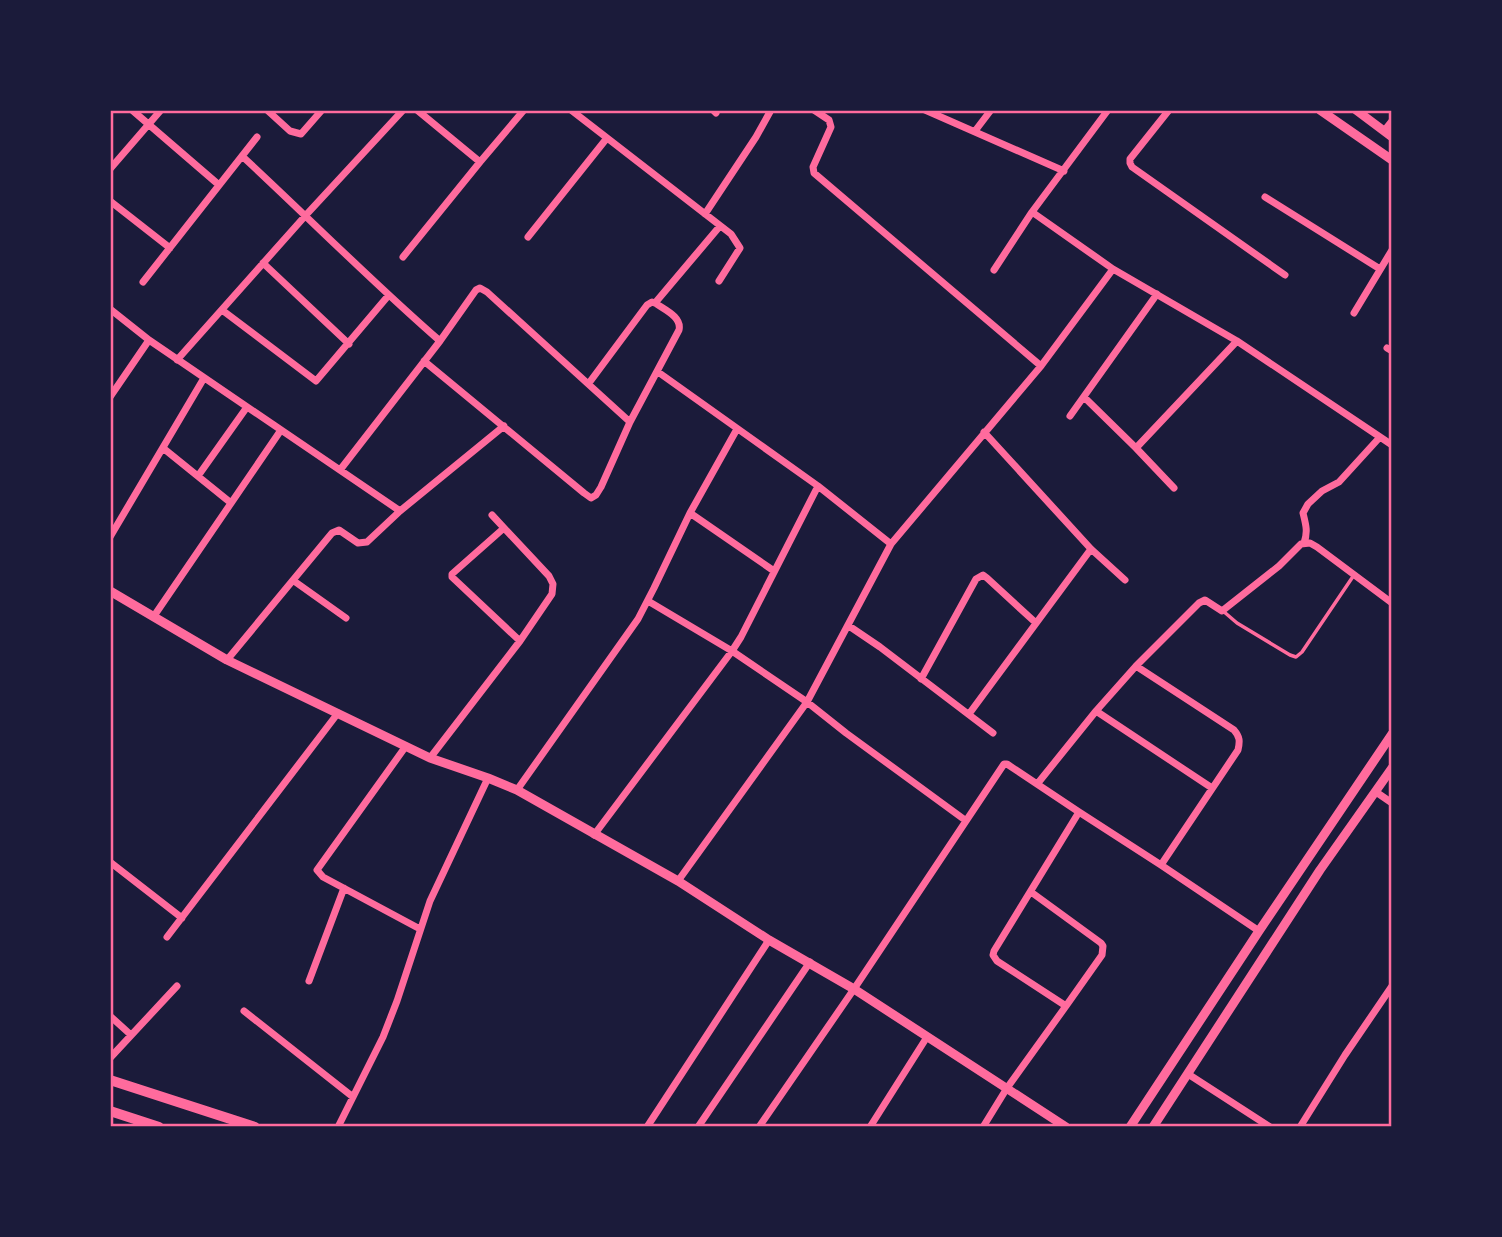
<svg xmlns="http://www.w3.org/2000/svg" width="1502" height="1237" font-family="'Roboto Condensed',sans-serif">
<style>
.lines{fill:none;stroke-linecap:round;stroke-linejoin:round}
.service{stroke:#ff6b9d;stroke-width:3.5}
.minor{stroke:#ff6b9d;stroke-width:7}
.tertiary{stroke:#ff6b9d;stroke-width:9}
.secondary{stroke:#ff6b9d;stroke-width:10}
.neatline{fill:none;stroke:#ff6b9d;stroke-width:2.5}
</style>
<rect width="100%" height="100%" fill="#1b1b3a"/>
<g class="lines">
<path class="service" d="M 1223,611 L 1237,623 L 1290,655 L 1296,657 L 1302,652 L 1354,575"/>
<path class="minor" d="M 132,110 L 219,185
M 267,110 L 290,131 L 301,134 L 322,110
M 417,110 L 480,162 L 524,110
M 571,110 L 731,234 L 740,248 L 719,281
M 713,110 L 716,113
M 814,110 L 829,120 L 831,127 L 813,167 L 814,173 L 1041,366
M 925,110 L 1064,171
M 1169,110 L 1130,159 L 1130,163 L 1132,167 L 1285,275
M 975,131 L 991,110
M 1384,131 L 1392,121
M 242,156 C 308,217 372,282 440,341
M 110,169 L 161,110
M 1265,197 L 1380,269
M 110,201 L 170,248
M 1032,212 L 1113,269
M 705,214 L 756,137 L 771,110
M 528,237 L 607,138
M 403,257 L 480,162
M 263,263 L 349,344
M 994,270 L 1032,212 L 1108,110
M 143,282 L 257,137
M 655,303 L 720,226
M 110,309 L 149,340 L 400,511
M 222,310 L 316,381 L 388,296
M 1354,313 L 1392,250
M 1387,348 L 1392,351
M 177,360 L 306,215 L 403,110
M 424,361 L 584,493 L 591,498 L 596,495 L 601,487 L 630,422 L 679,330 C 682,317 665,310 655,303 L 652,302 L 647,305 L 589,383
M 658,372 L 818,486 L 891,544
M 110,397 L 149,340
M 1084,397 L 1136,448 L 1174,488
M 1070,416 L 1157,294
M 984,432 L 1091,549 L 1125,580
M 163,448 L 231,503
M 1136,448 L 1237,341
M 340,470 L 440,341 L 476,290 L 480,288 L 487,292 L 630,422
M 198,476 L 247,407
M 690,513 L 774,571
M 504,528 L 452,574 L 452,577 L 520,641
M 110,537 L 204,378
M 1304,543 C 1308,532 1306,525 1303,513 L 1308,504 L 1322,491 L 1339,482 L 1380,437
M 294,581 L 346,618
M 648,601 L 732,651 L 807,702 L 846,733 L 965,820
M 154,616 L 281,430
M 849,626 L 880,647 L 993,733
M 227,660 L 332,533 L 339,530 L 358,543 L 367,542 L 400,511 L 504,426
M 1136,666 L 1234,730 C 1240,737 1240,741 1238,750 L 1161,865
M 921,679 L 976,579 L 983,575 L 987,578 L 1036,623
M 1096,711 L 1212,788
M 969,714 L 1091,549
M 406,746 L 317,870 L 323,877 L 420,929
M 430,758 L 520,641 L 552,594 L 553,584 L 549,576 L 492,515
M 1038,783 L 1096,711 L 1136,666 L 1199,603 L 1205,600 L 1222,611 L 1279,566 L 1301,544 L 1310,543 L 1317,547 L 1392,603
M 517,790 L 638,619 L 654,588 L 690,513 L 737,429
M 1376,792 L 1392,803
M 594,835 L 732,651 L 741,637 L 818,486
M 110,862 L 182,918
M 678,881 L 807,702 L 891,544 L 1041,366 L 1113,269 L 1237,341 L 1392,445
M 1031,892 L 1101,943 L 1103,946 L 1102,955 L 1066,1006
M 167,937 L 338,713
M 309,981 L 344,888
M 244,1011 L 353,1097
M 110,1016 L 131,1035
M 110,1058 L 177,986
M 1188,1074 L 1270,1127
M 338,1127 L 383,1037 L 397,1001 L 430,901 L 488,778
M 647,1127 L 769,940
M 698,1127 L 810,962
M 759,1127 L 854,989 L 1004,764 L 1007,764 L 1079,812 L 1161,865 L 1259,931
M 870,1127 L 927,1037
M 983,1127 L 1007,1088 L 1066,1006 L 997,961 L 993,955 L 994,951 L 1079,812
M 1300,1127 L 1345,1055 L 1392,986"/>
<path class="tertiary" d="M 1320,110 L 1392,160
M 1356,110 L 1392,137
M 110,591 L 227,660 L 430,758 L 488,778 L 517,790 L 678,881 L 769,940 L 854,989 L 1066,1127
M 1130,1127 L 1259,931 L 1392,734
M 1153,1127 L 1320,870 L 1392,768"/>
<path class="secondary" d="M 110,1080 L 255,1127
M 110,1111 L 159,1127"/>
</g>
<rect width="1502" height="1237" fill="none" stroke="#1b1b3a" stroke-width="224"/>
<rect x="112" y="112" width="1278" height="1013" class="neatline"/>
</svg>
